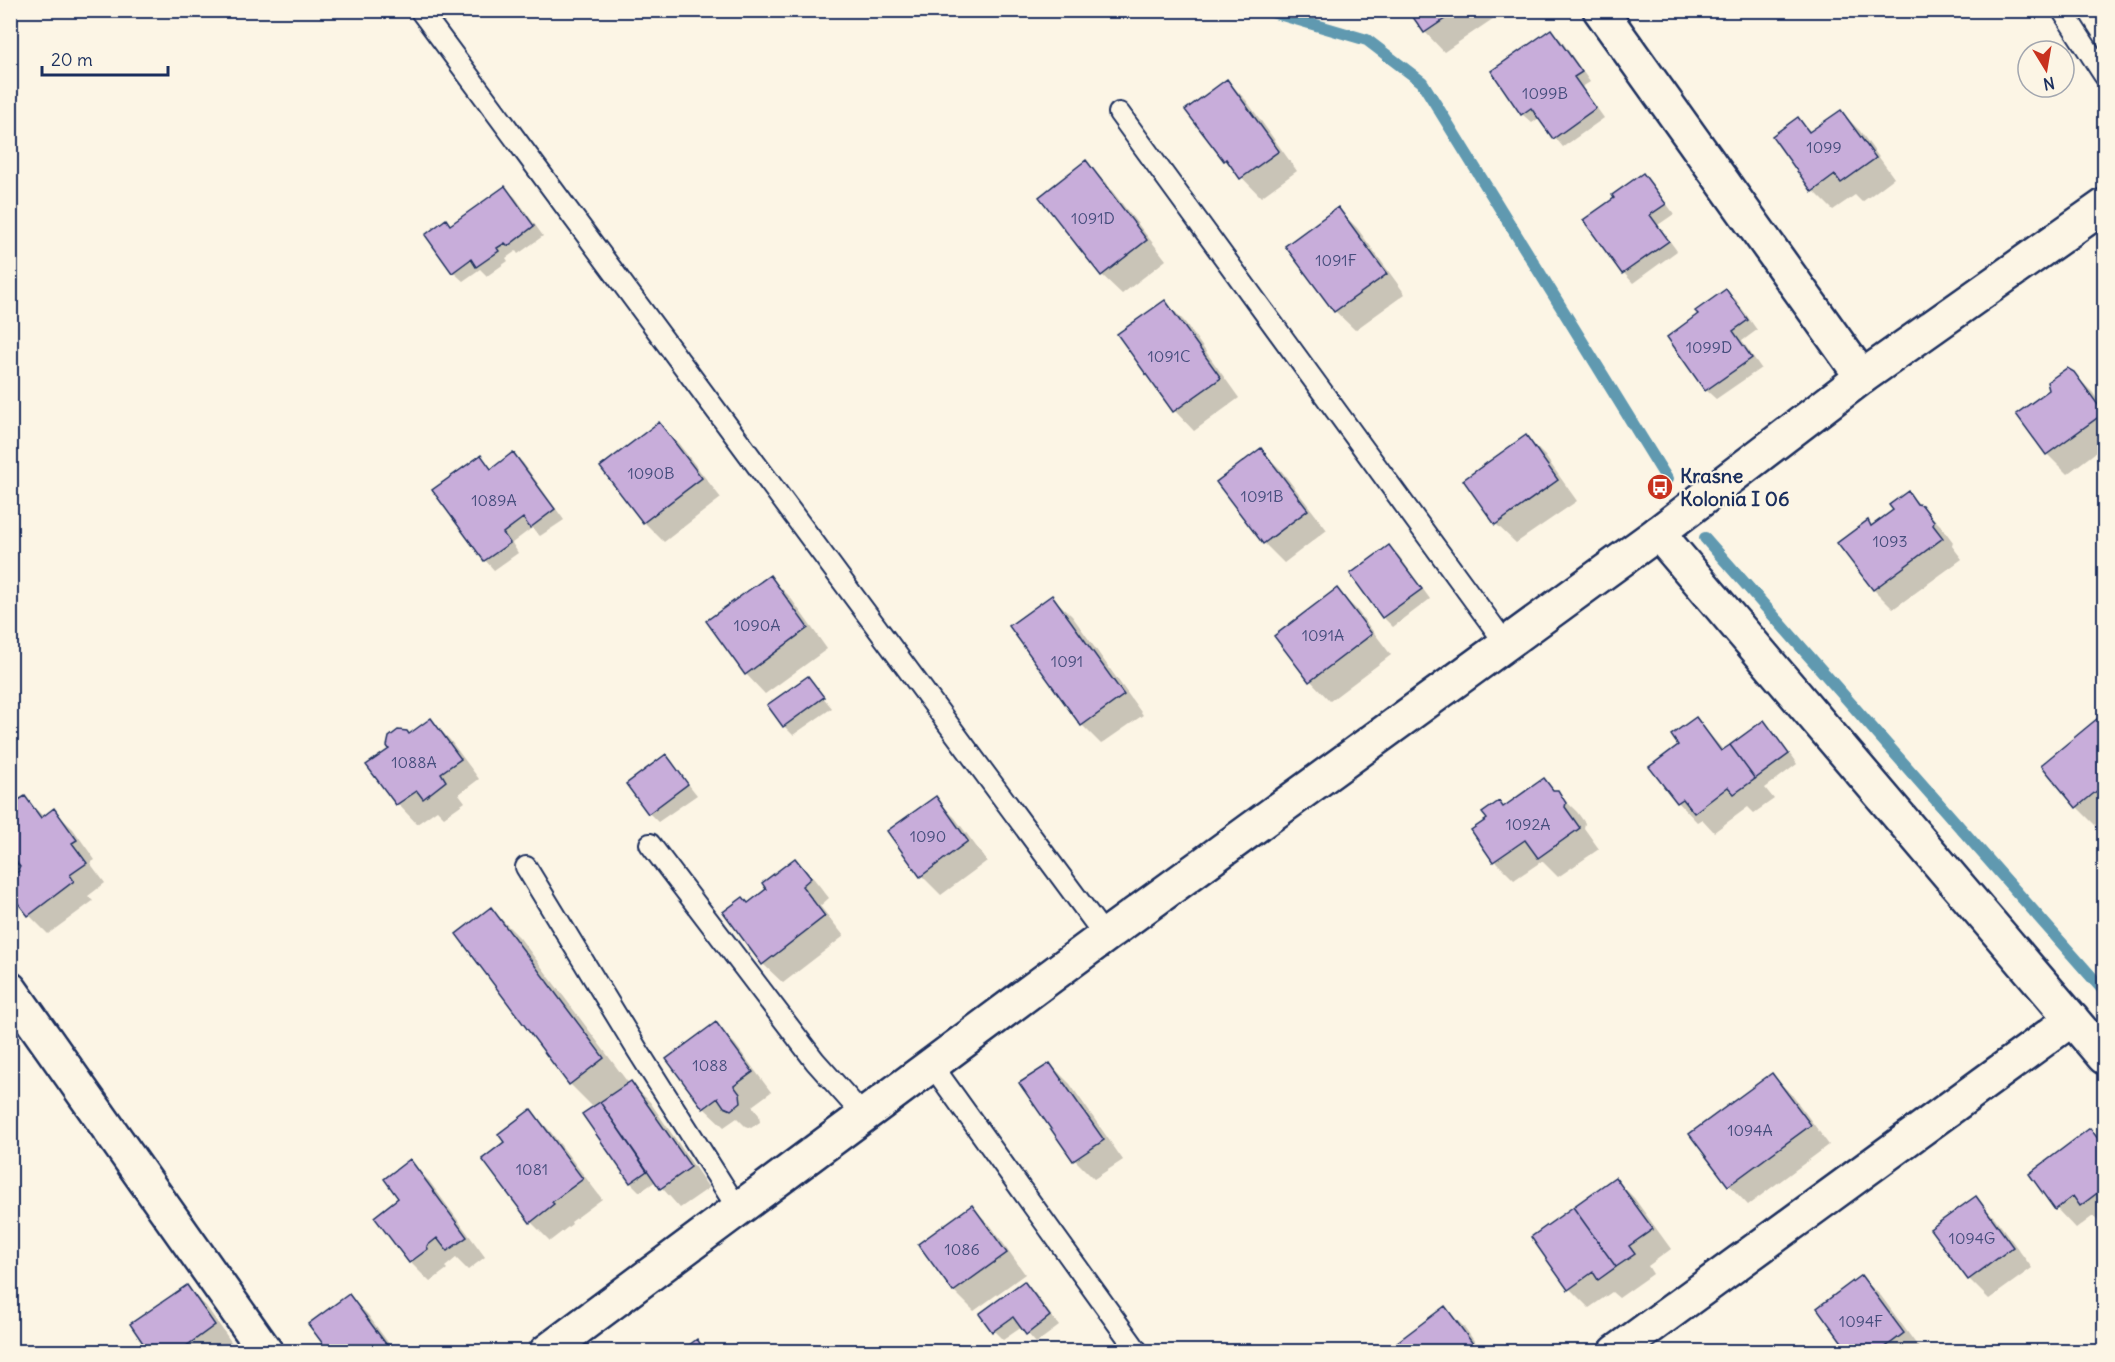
<svg xmlns="http://www.w3.org/2000/svg" width="2115" height="1362" font-family="Delius,sans-serif">
<style>
.shadow{fill:#0003}
.lines{fill:none;stroke-linecap:round;stroke-linejoin:round}
.stream{stroke:#6099b0;stroke-width:12}
.building{fill:#c8adda;stroke:#1b2f5e;stroke-width:1.5}
.service-casing{stroke:#1b2f5e;stroke-width:24}
.minor-casing{stroke:#1b2f5e;stroke-width:38}
.tertiary-casing{stroke:#1b2f5e;stroke-width:38}
.service{stroke:#fcf5e5;stroke-width:20}
.minor{stroke:#fcf5e5;stroke-width:33}
.tertiary{stroke:#fcf5e5;stroke-width:33}
.labels{text-anchor:middle;stroke-width:4.5;stroke-linejoin:round;paint-order:stroke}
.number-label{font-size:16px;fill:#464e7d}
.poi-label{font-size:20px;font-weight:bold;fill:#1b2f5e;stroke:#fcf5e5;text-anchor:start}
</style>
<rect width="100%" height="100%" fill="#fcf5e5"/>
<filter id="ink" filterUnits="userSpaceOnUse"><feTurbulence type="fractalNoise" baseFrequency=".0167" numOctaves="2"/><feDisplacementMap in="SourceGraphic" scale="12" xChannelSelector="R" yChannelSelector="G"/><feConvolveMatrix kernelMatrix="1 2 1 2 8 2 1 2 1" color-interpolation-filters="sRGB"/></filter>
<g filter="url(#ink)">
<path class="shadow" d="M 1410,10 L 1506,10 L 1444,52 L 1425,32 Z
M 1551,31 L 1561,40 L 1590,82 L 1582,87 L 1604,118 L 1563,147 L 1539,118 L 1532,123 L 1522,114 Z
M 1227,81 L 1246,100 L 1297,171 L 1261,197 L 1225,160 Z
M 1841,112 L 1860,131 L 1894,178 L 1862,202 L 1855,195 L 1833,210 L 1814,191 L 1798,119 L 1812,133 Z
M 1085,162 L 1105,182 L 1166,260 L 1122,294 L 1102,275 Z
M 1643,174 L 1652,184 L 1674,214 L 1658,225 L 1677,251 L 1633,283 L 1624,273 L 1586,220 L 1616,199 Z
M 505,188 L 515,197 L 543,236 L 518,254 L 516,251 L 506,258 L 508,261 L 487,276 L 480,269 L 463,281 L 453,272 L 451,226 Z
M 1338,209 L 1357,228 L 1405,294 L 1355,330 L 1335,311 Z
M 1726,291 L 1736,300 L 1757,330 L 1742,341 L 1761,368 L 1716,399 L 1706,390 L 1700,315 Z
M 1165,302 L 1184,321 L 1239,398 L 1194,431 L 1175,411 L 1119,334 Z
M 2073,373 L 2093,393 L 2104,409 L 2104,446 L 2067,474 L 2048,455 L 2018,415 Z
M 658,424 L 678,443 L 721,498 L 664,542 L 644,522 Z
M 1526,437 L 1545,456 L 1577,501 L 1516,543 L 1496,524 Z
M 1261,450 L 1280,469 L 1327,530 L 1284,563 L 1264,543 L 1218,482 Z
M 513,454 L 523,463 L 564,520 L 540,536 L 532,528 L 512,543 L 518,553 L 494,570 L 485,560 L 480,457 L 492,469 Z
M 1908,493 L 1941,526 L 1953,542 L 1952,546 L 1962,559 L 1893,609 L 1874,590 L 1839,543 L 1867,522 L 1872,527 L 1895,510 Z
M 1389,547 L 1399,556 L 1430,599 L 1393,627 L 1383,617 L 1352,574 Z
M 770,577 L 790,597 L 827,649 L 765,694 L 746,674 Z
M 1336,590 L 1356,609 L 1391,655 L 1330,701 L 1311,681 L 1276,637 Z
M 1052,597 L 1072,616 L 1143,715 L 1101,744 L 1082,725 Z
M 807,678 L 832,708 L 793,735 L 784,726 Z
M 1696,719 L 1724,751 L 1764,722 L 1773,731 L 1797,764 L 1765,788 L 1774,799 L 1754,813 L 1748,807 L 1714,832 L 1702,819 L 1697,822 L 1678,802 L 1680,745 Z
M 431,720 L 450,740 L 479,779 L 459,794 L 465,802 L 444,817 L 437,810 L 417,824 L 398,804 L 369,765 Z
M 2098,720 L 2104,727 L 2104,820 L 2097,827 L 2077,807 L 2043,765 Z
M 666,756 L 697,795 L 658,822 L 649,813 Z
M 1544,780 L 1577,812 L 1585,823 L 1584,828 L 1599,849 L 1558,877 L 1542,861 L 1514,880 L 1495,861 L 1489,819 L 1499,803 L 1504,808 Z
M 24,798 L 44,817 L 53,810 L 73,829 L 95,860 L 90,863 L 105,883 L 88,896 L 93,901 L 48,934 L 29,915 L 21,871 L 17,802 Z
M 935,798 L 955,818 L 987,861 L 941,895 L 922,876 L 889,832 Z
M 795,860 L 814,879 L 829,898 L 820,906 L 844,936 L 783,983 L 763,964 L 749,905 L 768,889 Z
M 491,909 L 520,938 L 629,1084 L 631,1083 L 650,1102 L 709,1188 L 680,1208 L 656,1181 L 640,1192 L 631,1183 L 584,1115 L 594,1108 L 570,1084 Z
M 715,1024 L 735,1044 L 771,1092 L 752,1106 L 759,1115 L 760,1122 L 751,1128 L 745,1126 L 737,1118 L 724,1127 L 704,1108 Z
M 1050,1064 L 1070,1084 L 1123,1160 L 1094,1179 L 1075,1160 Z
M 1772,1075 L 1792,1095 L 1829,1145 L 1748,1205 L 1729,1185 Z
M 531,1111 L 550,1131 L 602,1199 L 571,1222 L 572,1224 L 550,1241 L 531,1222 L 506,1143 Z
M 2090,1130 L 2104,1144 L 2104,1222 L 2101,1224 L 2093,1216 L 2076,1229 L 2057,1209 L 2031,1175 Z
M 409,1161 L 429,1181 L 485,1257 L 468,1270 L 456,1258 L 445,1267 L 447,1269 L 430,1282 L 410,1262 L 376,1217 L 401,1199 Z
M 1615,1179 L 1634,1198 L 1671,1249 L 1648,1266 L 1653,1274 L 1619,1298 L 1612,1292 L 1589,1308 L 1570,1289 Z
M 1975,1198 L 1995,1218 L 2032,1268 L 1989,1299 L 1969,1279 L 1932,1230 Z
M 972,1207 L 991,1226 L 1025,1274 L 974,1311 L 954,1291 L 920,1244 Z
M 1861,1277 L 1881,1296 L 1922,1352 L 1851,1352 Z
M 1024,1283 L 1034,1292 L 1059,1326 L 1036,1343 L 1022,1327 L 1003,1340 L 994,1331 Z
M 186,1287 L 206,1306 L 234,1346 L 225,1352 L 150,1352 Z
M 349,1296 L 368,1315 L 395,1352 L 331,1352 Z
M 1445,1308 L 1465,1328 L 1482,1352 L 1387,1352 Z
M 2094,1346 L 2099,1352 L 2087,1352 Z"/>
<g class="lines">
<path class="stream" d="M 1265,10 L 1367,40 L 1422,82 L 1667,479
M 1705,538 L 2104,991"/>
</g>
<path class="building" d="M 1408,10 L 1458,10 L 1424,33 Z
M 1551,29 L 1582,72 L 1574,77 L 1596,108 L 1553,139 L 1531,108 L 1521,115 L 1491,71 Z
M 1227,79 L 1279,151 L 1240,179 L 1226,159 L 1224,161 L 1185,110 Z
M 1841,110 L 1876,158 L 1841,183 L 1835,175 L 1812,192 L 1772,136 L 1798,117 L 1809,132 Z
M 1086,160 L 1147,240 L 1101,276 L 1039,197 Z
M 1643,173 L 1666,204 L 1650,215 L 1669,241 L 1622,274 L 1583,220 L 1614,198 L 1612,195 Z
M 505,186 L 534,226 L 508,246 L 505,243 L 497,248 L 499,251 L 476,267 L 471,259 L 452,273 L 425,235 L 446,219 L 450,225 Z
M 1338,207 L 1387,274 L 1334,312 L 1285,246 Z
M 1726,289 L 1748,320 L 1733,331 L 1752,358 L 1705,391 L 1667,337 L 1698,314 L 1695,311 Z
M 1165,300 L 1221,378 L 1173,412 L 1117,334 Z
M 2067,368 L 2074,372 L 2104,413 L 2046,455 L 2016,414 L 2049,390 L 2047,382 Z
M 659,422 L 702,478 L 643,523 L 600,467 Z
M 1526,435 L 1558,480 L 1495,525 L 1463,480 Z
M 1261,448 L 1308,510 L 1263,544 L 1216,482 Z
M 513,452 L 555,509 L 530,528 L 523,518 L 503,533 L 510,543 L 484,561 L 432,490 L 481,455 L 491,469 Z
M 1908,491 L 1917,504 L 1922,505 L 1934,521 L 1933,525 L 1943,538 L 1873,590 L 1837,543 L 1868,520 L 1871,526 L 1893,510 L 1889,505 Z
M 1389,545 L 1422,589 L 1382,618 L 1350,574 Z
M 770,575 L 808,628 L 745,675 L 706,621 Z
M 1337,588 L 1372,634 L 1309,682 L 1274,636 Z
M 1052,595 L 1124,695 L 1081,726 L 1009,626 Z
M 808,676 L 824,697 L 783,727 L 767,705 Z
M 1696,717 L 1721,751 L 1730,745 L 1755,779 L 1734,794 L 1728,787 L 1694,813 L 1683,799 L 1677,803 L 1649,767 L 1678,745 L 1671,735 Z
M 431,718 L 461,759 L 441,773 L 446,781 L 423,799 L 417,791 L 396,805 L 366,765 L 389,749 L 387,746 L 389,737 L 398,730 L 407,731 L 409,734 Z
M 2098,718 L 2104,726 L 2104,785 L 2076,808 L 2041,765 Z
M 1764,720 L 1789,754 L 1755,779 L 1730,745 Z
M 666,754 L 688,784 L 648,814 L 626,784 Z
M 1544,778 L 1553,790 L 1558,790 L 1566,803 L 1565,807 L 1580,828 L 1538,858 L 1525,840 L 1493,862 L 1471,830 L 1487,819 L 1482,813 L 1499,801 L 1503,807 Z
M 25,796 L 41,818 L 54,808 L 77,840 L 72,843 L 87,863 L 70,875 L 74,881 L 28,916 L 10,893 L 10,877 L 19,871 L 18,869 L 20,867 L 10,854 L 10,801 L 17,801 Z
M 936,796 L 968,841 L 920,877 L 887,831 Z
M 795,858 L 811,878 L 802,886 L 825,916 L 762,965 L 723,912 L 743,897 L 748,903 L 766,889 L 762,883 Z
M 491,907 L 604,1058 L 569,1085 L 456,934 Z
M 716,1022 L 753,1072 L 734,1086 L 740,1094 L 741,1102 L 731,1110 L 724,1107 L 718,1098 L 703,1109 L 666,1059 Z
M 1050,1063 L 1104,1140 L 1073,1161 L 1019,1083 Z
M 1772,1073 L 1811,1125 L 1728,1186 L 1689,1134 Z
M 631,1081 L 691,1167 L 660,1189 L 600,1102 Z
M 600,1102 L 647,1171 L 630,1183 L 582,1114 Z
M 531,1109 L 583,1179 L 552,1202 L 554,1204 L 530,1223 L 482,1159 L 504,1142 L 498,1134 Z
M 2090,1128 L 2104,1147 L 2104,1188 L 2080,1206 L 2073,1196 L 2055,1210 L 2029,1174 Z
M 410,1159 L 467,1237 L 447,1251 L 437,1238 L 427,1246 L 428,1249 L 409,1263 L 374,1217 L 398,1198 L 384,1179 Z
M 1615,1177 L 1653,1229 L 1629,1246 L 1635,1254 L 1616,1267 L 1573,1207 Z
M 1976,1196 L 2013,1247 L 1968,1280 L 1930,1229 Z
M 972,1205 L 1007,1253 L 953,1292 L 918,1244 Z
M 1573,1207 L 1616,1267 L 1598,1280 L 1593,1272 L 1568,1290 L 1531,1237 Z
M 1861,1275 L 1904,1333 L 1879,1352 L 1849,1352 L 1817,1308 Z
M 1024,1281 L 1050,1316 L 1026,1335 L 1013,1317 L 992,1332 L 979,1314 Z
M 187,1285 L 215,1325 L 178,1352 L 149,1352 L 130,1324 Z
M 349,1294 L 392,1352 L 329,1352 L 308,1324 Z
M 1445,1306 L 1479,1352 L 1384,1352 Z
M 697,1339 L 706,1352 L 680,1352 Z"/>
<g class="lines">
<g class="service-casing">
<path id="service" d="M 420,10 L 1105,936
M 2062,10 L 2104,75
M 1119,113 L 1506,644
M 650,844 L 815,1061 L 864,1116
M 526,867 L 638,1051 L 738,1209
M 932,1065 L 1138,1352"/>
</g>
<g class="minor-casing">
<path id="minor" d="M 1600,10 L 1862,377
M 1658,533 L 2104,1057
M 10,989 L 266,1352
M 1616,1352 L 2072,1019"/>
</g>
<g class="tertiary-casing">
<path id="tertiary" d="M 546,1352 L 1105,936 L 1658,533 L 1862,377 L 2104,206"/>
</g>
<use href="#service" class="service"/>
<use href="#minor" class="minor"/>
<use href="#tertiary" class="tertiary"/>
</g>
</g>
<defs>
<g id="bus-disc" transform="scale(1.35)"><circle r="9.5" fill="#c8321e" stroke="#fcf5e5"/><path d="M-5-6H5V4H4V6H2V4H-2V6H-4V4H-5ZM-3.5-4V0h7V-4ZM-3.5 1.2v1.5H-2V1.2ZM2 1.2v1.5H3.5V1.2Z" fill="#fff"/></g>
</defs>
<g fill-rule="evenodd">
<use href="#bus-disc" x="1660" y="487"/>
</g>
<g class="labels">
<g class="number-label">
<text x="1545" y="99">1099B</text>
<text x="1824" y="153">1099</text>
<text x="1093" y="224">1091D</text>
<text x="1336" y="266">1091F</text>
<text x="1709" y="353">1099D</text>
<text x="1169" y="362">1091C</text>
<text x="651" y="479">1090B</text>
<text x="1262" y="502">1091B</text>
<text x="494" y="506">1089A</text>
<text x="1890" y="547">1093</text>
<text x="757" y="631">1090A</text>
<text x="1323" y="641">1091A</text>
<text x="1067" y="667">1091</text>
<text x="414" y="768">1088A</text>
<text x="1528" y="830">1092A</text>
<text x="928" y="842">1090</text>
<text x="710" y="1071">1088</text>
<text x="1750" y="1136">1094A</text>
<text x="532" y="1175">1081</text>
<text x="1972" y="1244">1094G</text>
<text x="962" y="1255">1086</text>
<text x="1861" y="1327">1094F</text>
</g>
<g class="poi-label">
<text x="1680" y="483">Krasne<tspan x="1680" dy="23">Kolonia I 06</tspan></text>
</g>
</g>
<rect width="2115" height="1362" fill="none" stroke="#fcf5e5" stroke-width="36"/>
<rect x="18" y="18" width="2079" height="1326" fill="none" stroke="#1b2f5e" stroke-width="2" filter="url(#ink)"/>
<g transform="translate(2046 69) rotate(169)"><circle r="28" fill="#fcf5e5" stroke="#a2a6af" stroke-width="1.5"/>
<path d="M0-4.5L10 22L0 15L-10 22Z" fill="#c8321e"/>
<text y="-9" font-size="16" font-weight="bold" text-anchor="middle" fill="#1b2f5e">N</text>
</g>
<path d="M42 66v9h126v-9" fill="none" stroke="#1b2f5e" stroke-width="3"/>
<text x="51" y="66" font-size="18" fill="#1b2f5e" stroke="#fcf5e5" stroke-width="4.5" paint-order="stroke">20 m</text>
</svg>
